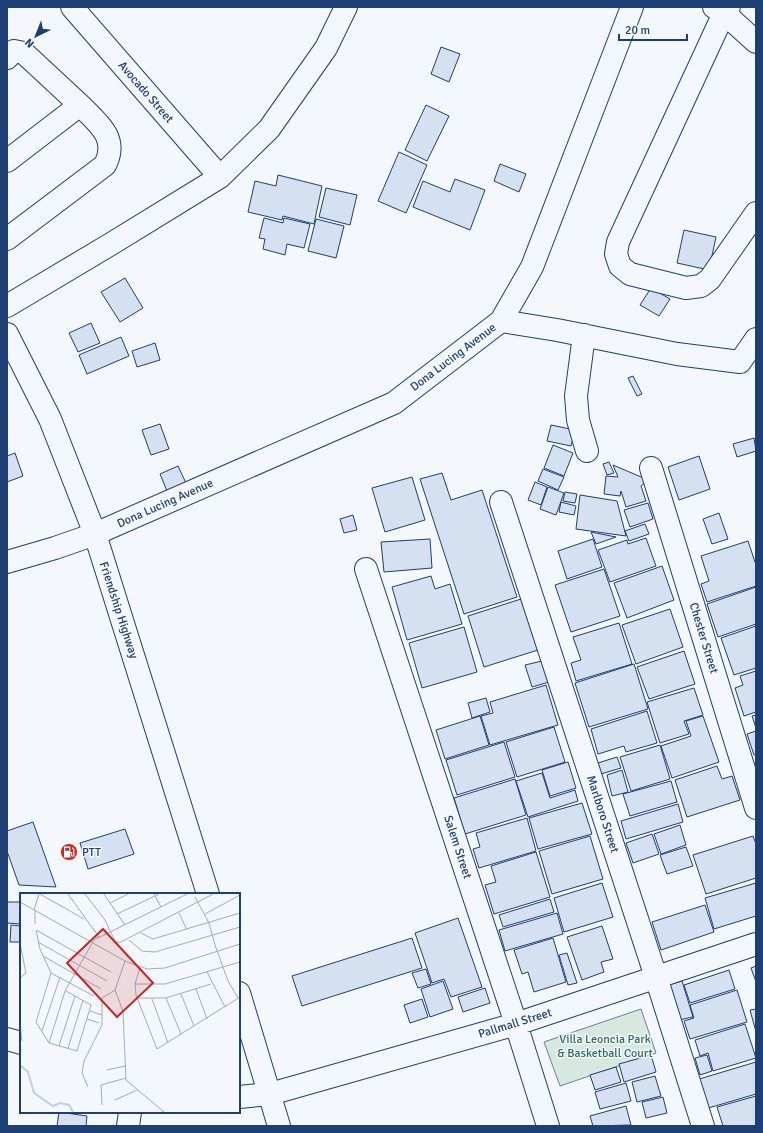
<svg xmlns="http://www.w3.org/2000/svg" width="763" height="1133" font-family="Signika,sans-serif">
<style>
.green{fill:#d7e8df;stroke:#687fa3}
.building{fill:#d5e0f0;stroke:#1d3f73}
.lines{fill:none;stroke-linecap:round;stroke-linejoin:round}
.minor-casing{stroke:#1d3f73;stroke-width:24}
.major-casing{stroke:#1d3f73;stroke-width:24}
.minor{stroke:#f4f7fb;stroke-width:22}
.major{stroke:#f4f7fb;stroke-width:22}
.labels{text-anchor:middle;stroke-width:3;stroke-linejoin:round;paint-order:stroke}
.street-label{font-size:12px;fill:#1d3f73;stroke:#f4f7fb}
.poi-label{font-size:12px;fill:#1d3f73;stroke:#f4f7fb;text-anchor:start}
.park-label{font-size:12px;fill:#2c6c60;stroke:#f4f7fb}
.inset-river{fill:none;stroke:#bed0e5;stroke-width:2}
.inset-road{fill:none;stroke:#9eadc5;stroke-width:1}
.view{fill:#c62828;fill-opacity:0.15;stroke:#c62828;stroke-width:2}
.inset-edge{fill:none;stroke:#1d3f73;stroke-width:2}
</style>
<rect width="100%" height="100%" fill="#f4f7fb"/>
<path class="green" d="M 641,1009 L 656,1053 L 560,1086 L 544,1042 Z"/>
<path class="building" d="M 441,47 L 460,54 L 449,82 L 431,74 Z
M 426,105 L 449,116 L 427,161 L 405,150 Z
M 399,152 L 427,165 L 406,213 L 378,201 Z
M 500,164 L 526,174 L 519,192 L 494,181 Z
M 278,175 L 322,186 L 314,224 L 283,216 L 282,220 L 248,212 L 255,181 L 276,186 Z
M 455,179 L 485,190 L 470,230 L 413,207 L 423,181 L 450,192 Z
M 326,188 L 357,195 L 350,225 L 319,217 Z
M 264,218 L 283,223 L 284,218 L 310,224 L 304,248 L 287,244 L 285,255 L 263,249 L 265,239 L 259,238 Z
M 316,219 L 344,226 L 336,258 L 308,251 Z
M 684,230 L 716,237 L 709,270 L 677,263 Z
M 125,278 L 143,308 L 120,322 L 101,292 Z
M 651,288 L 670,299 L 659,316 L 640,305 Z
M 91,323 L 100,343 L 78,352 L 69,333 Z
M 121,337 L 129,356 L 87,374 L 79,355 Z
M 155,343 L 160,360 L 137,367 L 132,351 Z
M 633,376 L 642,394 L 637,396 L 628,378 Z
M 160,424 L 169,449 L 151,455 L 142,430 Z
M 551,425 L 575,430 L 571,446 L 547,441 Z
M 754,438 L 756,451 L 737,457 L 733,444 Z
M 553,445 L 573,453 L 564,476 L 544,468 Z
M 15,453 L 23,476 L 7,482 L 7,456 Z
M 699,456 L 710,489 L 679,500 L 668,467 Z
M 609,462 L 614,473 L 607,475 L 603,464 Z
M 613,465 L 648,480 L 641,486 L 646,501 L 626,507 L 621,491 L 620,496 L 604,494 L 606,476 L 618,477 Z
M 178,466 L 186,483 L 167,491 L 160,474 Z
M 543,469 L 564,477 L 558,490 L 538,481 Z
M 442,473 L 451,500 L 482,490 L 517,597 L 464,614 L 420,479 Z
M 412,477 L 425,520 L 385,532 L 372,488 Z
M 535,482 L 547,487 L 541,505 L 528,500 Z
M 548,487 L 564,493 L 556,515 L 540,509 Z
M 565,492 L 577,494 L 575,503 L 563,501 Z
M 580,495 L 617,501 L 626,536 L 576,529 Z
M 561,502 L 576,506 L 574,515 L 559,512 Z
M 648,503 L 653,519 L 630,527 L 624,510 Z
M 719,513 L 728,539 L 712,544 L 703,519 Z
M 353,515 L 357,530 L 344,533 L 340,519 Z
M 645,524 L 649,534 L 629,541 L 625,531 Z
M 591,532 L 616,537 L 596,544 Z
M 646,538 L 656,566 L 610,582 L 598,550 L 627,540 L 628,544 Z
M 430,539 L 432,568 L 384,572 L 381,542 Z
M 593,539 L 602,567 L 567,579 L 558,551 Z
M 748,541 L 756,565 L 756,586 L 707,602 L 701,584 L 709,581 L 701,556 Z
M 662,566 L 674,600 L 627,618 L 614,583 Z
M 604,569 L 620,616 L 571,632 L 555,585 Z
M 431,576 L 435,589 L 450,584 L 462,624 L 407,640 L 392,587 Z
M 756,587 L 756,624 L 718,637 L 707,604 Z
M 521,599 L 538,650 L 484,667 L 468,616 Z
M 670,609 L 683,647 L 636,664 L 622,625 Z
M 619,623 L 632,664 L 576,681 L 571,663 L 581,660 L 573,637 Z
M 756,626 L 756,668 L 734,675 L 721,638 Z
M 464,627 L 477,672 L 422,688 L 409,643 Z
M 684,651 L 695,684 L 649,699 L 637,667 Z
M 542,661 L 549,682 L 532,687 L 525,665 Z
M 634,664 L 648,709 L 589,727 L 575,683 Z
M 756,671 L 756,712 L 744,716 L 735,688 L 743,685 L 740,676 Z
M 546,685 L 558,725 L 490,745 L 481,716 L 493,713 L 490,702 Z
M 694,688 L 703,715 L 684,721 L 689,734 L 660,743 L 647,702 Z
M 486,698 L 490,712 L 472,718 L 468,703 Z
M 647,711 L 657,743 L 626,752 L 624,746 L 598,754 L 591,729 Z
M 756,715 L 756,728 L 752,716 Z
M 480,716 L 489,745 L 445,759 L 436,730 Z
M 703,716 L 719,762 L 672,778 L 661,746 L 691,736 L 686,721 Z
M 554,727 L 565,762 L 517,777 L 506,742 Z
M 756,731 L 756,755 L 754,755 L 747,734 Z
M 504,742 L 515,777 L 457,795 L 446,760 Z
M 660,745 L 670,779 L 631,791 L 620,757 Z
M 617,757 L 621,768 L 601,774 L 598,763 Z
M 568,762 L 576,788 L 550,796 L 542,770 Z
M 717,766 L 722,779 L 732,776 L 740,800 L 687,817 L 675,780 Z
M 622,770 L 628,792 L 612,796 L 607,775 Z
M 542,773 L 550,798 L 575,790 L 578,801 L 528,817 L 516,781 Z
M 515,779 L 526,815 L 465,834 L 454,798 Z
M 671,781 L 677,802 L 630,816 L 623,794 Z
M 582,803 L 592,834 L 538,849 L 529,818 Z
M 678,804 L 683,822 L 626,839 L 621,821 Z
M 527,818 L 536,851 L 479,868 L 473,849 L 480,847 L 476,833 Z
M 33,822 L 56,887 L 19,885 L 7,851 L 7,831 Z
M 680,825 L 686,845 L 661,854 L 654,834 Z
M 125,829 L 134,854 L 88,869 L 80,843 Z
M 652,834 L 659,854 L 633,863 L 626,843 Z
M 590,836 L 603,879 L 552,894 L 539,851 Z
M 753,836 L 756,844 L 756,878 L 706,894 L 693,855 Z
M 686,847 L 693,866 L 667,874 L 660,855 Z
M 536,852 L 550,897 L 494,914 L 485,885 L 496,882 L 491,866 Z
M 602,883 L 613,917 L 564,932 L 554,898 Z
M 756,883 L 756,916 L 714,929 L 705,898 Z
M 550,899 L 554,912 L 503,927 L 499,915 Z
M 7,902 L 21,902 L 21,924 L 7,923 Z
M 705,905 L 714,932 L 661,950 L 652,922 Z
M 557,913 L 563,934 L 505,951 L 499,930 Z
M 458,918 L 482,987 L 451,997 L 444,979 L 432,983 L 415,933 Z
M 11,925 L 21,926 L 21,942 L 10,942 Z
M 602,926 L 613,959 L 601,962 L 604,972 L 582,980 L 567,937 Z
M 412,938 L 422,968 L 302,1006 L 292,976 Z
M 553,938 L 566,982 L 534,992 L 528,972 L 522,974 L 514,950 Z
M 567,953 L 577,983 L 568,985 L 559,955 Z
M 756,966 L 756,982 L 751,968 Z
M 426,969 L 431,984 L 418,988 L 412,973 Z
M 729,970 L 735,989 L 690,1003 L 684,985 Z
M 443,981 L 453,1009 L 430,1017 L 421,989 Z
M 682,981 L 693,1017 L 679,1020 L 668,985 Z
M 485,988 L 490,1003 L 463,1012 L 458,997 Z
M 737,990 L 747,1022 L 690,1039 L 684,1021 L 694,1018 L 690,1005 Z
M 422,999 L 428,1017 L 410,1023 L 404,1005 Z
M 756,1009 L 756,1032 L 750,1010 Z
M 745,1024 L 756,1058 L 713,1071 L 708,1053 L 700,1056 L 695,1040 Z
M 651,1055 L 656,1072 L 624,1082 L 619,1064 Z
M 707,1055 L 712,1071 L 700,1075 L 695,1058 Z
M 756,1062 L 756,1094 L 705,1109 L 696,1080 Z
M 616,1067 L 621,1082 L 595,1090 L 590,1075 Z
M 655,1076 L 661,1096 L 637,1102 L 632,1082 Z
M 626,1083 L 631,1101 L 600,1109 L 595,1092 Z
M 756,1096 L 756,1126 L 723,1126 L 717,1107 Z
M 663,1097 L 667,1113 L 646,1118 L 642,1102 Z
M 626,1106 L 631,1125 L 593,1126 L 590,1116 Z
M 59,1112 L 87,1116 L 86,1126 L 57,1126 Z"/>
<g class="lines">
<g class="minor-casing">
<path id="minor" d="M 72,7 L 220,177
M 714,7 L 724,13 L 618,242 L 616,254 L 620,266 L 630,274 L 686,288 L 701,286 L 710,279 L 756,213
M 729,7 L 724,13 L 756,42
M 7,58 L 14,51 L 24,53 L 80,105
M 7,161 L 80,105 C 98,123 119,138 105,165 L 7,239
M 7,306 L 111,244 L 220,177 L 269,129 L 326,48 L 346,7
M 501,321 L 557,330 L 677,354 L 740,362 L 756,339
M 584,335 L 576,396 L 578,420 L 587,451
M 651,468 L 756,808
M 501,502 L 656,977 L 703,1126
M 7,562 L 55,548 L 95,534 L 394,403 L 501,321 L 532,267 L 632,7
M 366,569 L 516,1024 L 548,1126
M 7,1039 L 21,1043
M 239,1097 L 270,1094 L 516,1024 L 756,944
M 128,1126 L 130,1112"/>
</g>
<g class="major-casing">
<path id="major" d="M 7,334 L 50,419 L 95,534 L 208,894
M 239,993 L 279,1126"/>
</g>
<use href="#minor" class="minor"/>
<use href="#major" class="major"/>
</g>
<defs>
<g id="fuel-disc" transform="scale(0.9)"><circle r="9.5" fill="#c62828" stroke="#f4f7fb"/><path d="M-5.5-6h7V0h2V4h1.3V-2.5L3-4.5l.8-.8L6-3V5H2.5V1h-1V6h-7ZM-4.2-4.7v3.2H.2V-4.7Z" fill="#fff"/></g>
</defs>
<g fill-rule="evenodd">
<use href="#fuel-disc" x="69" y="852"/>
</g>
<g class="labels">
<g class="street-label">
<text transform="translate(146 92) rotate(49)" y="4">Avocado Street</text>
<text transform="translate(453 357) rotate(-37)" y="4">Dona Lucing Avenue</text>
<text transform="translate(165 503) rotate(-24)" y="4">Dona Lucing Avenue</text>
<text transform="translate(119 610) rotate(72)" y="4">Friendship Highway</text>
<text transform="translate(704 638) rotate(73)" y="4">Chester Street</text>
<text transform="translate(603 814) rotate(72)" y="4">Marlboro Street</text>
<text transform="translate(458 847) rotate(72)" y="4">Salem Street</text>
<text transform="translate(515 1023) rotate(-17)" y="4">Pallmall Street</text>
</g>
<g class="poi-label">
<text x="82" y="856">PTT</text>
</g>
<g class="park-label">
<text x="605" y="1043">Villa Leoncia Park<tspan x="605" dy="14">&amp; Basketball Court</tspan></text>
</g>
</g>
<g transform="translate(20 893)">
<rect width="220" height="220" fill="#f4f7fb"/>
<path class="inset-river" d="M 0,172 L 8,179 L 14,200 L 33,213 L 40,210 L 49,212 L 53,219"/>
<path class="inset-road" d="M 20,1 L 64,26M 48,1 L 79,44M 65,1 L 85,27 L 95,48 L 99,50 L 193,1M 84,1 L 105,32M 134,1 L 141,14M 175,4 L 189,30 L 195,52M 0,9 L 105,68 L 127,76 L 145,75 L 220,51M 90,10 L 108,1M 14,17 L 19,1M 15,17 L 15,31M 159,20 L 167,37M 97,21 L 139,1M 185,21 L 220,2M 16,37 L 20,56 L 31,80 L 74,103M 16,37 L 91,79M 121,40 L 133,46 L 220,20M 109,47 L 122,58 L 135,59 L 220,34M 18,49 L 87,88M 0,50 L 6,80 L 0,85M 195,52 L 208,88 L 218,105M 23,63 L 81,96M 105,68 L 95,97 L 103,118 L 106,187 L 144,219M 120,75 L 115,91 L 116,102 L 137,156 L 220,104M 187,79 L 205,114M 31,80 L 16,129 L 29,150 L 57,158 L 71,112 L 46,98M 115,91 L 145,91 L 220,69M 176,96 L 187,126M 161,101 L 174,133M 116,105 L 146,105 L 191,91M 146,105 L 161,141M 132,106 L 148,150M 70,118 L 82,122M 67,126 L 79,130M 0,133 L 2,148M 22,138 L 40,84M 29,150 L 45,98 L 74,47 L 167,1M 39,153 L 55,103M 48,155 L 63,107M 87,177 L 105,173M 68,194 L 62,180 L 64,168 L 82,132 L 82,105 L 95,97M 95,207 L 117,197M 82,212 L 81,192 L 106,185"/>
<path class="view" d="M 83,36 L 133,90 L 97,124 L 47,70 Z"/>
<rect width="220" height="220" class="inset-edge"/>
</g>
<rect width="763" height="1133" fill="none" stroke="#1d3f73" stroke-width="16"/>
<g transform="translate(36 36) rotate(223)" stroke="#f4f7fb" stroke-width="3" paint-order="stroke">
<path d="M0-3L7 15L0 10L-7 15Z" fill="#1d3f73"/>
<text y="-6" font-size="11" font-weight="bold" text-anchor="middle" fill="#1d3f73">N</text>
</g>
<path d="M619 34v6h68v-6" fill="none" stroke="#1d3f73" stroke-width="2"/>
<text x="625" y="34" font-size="12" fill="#1d3f73" stroke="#f4f7fb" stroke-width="3" paint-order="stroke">20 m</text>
</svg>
